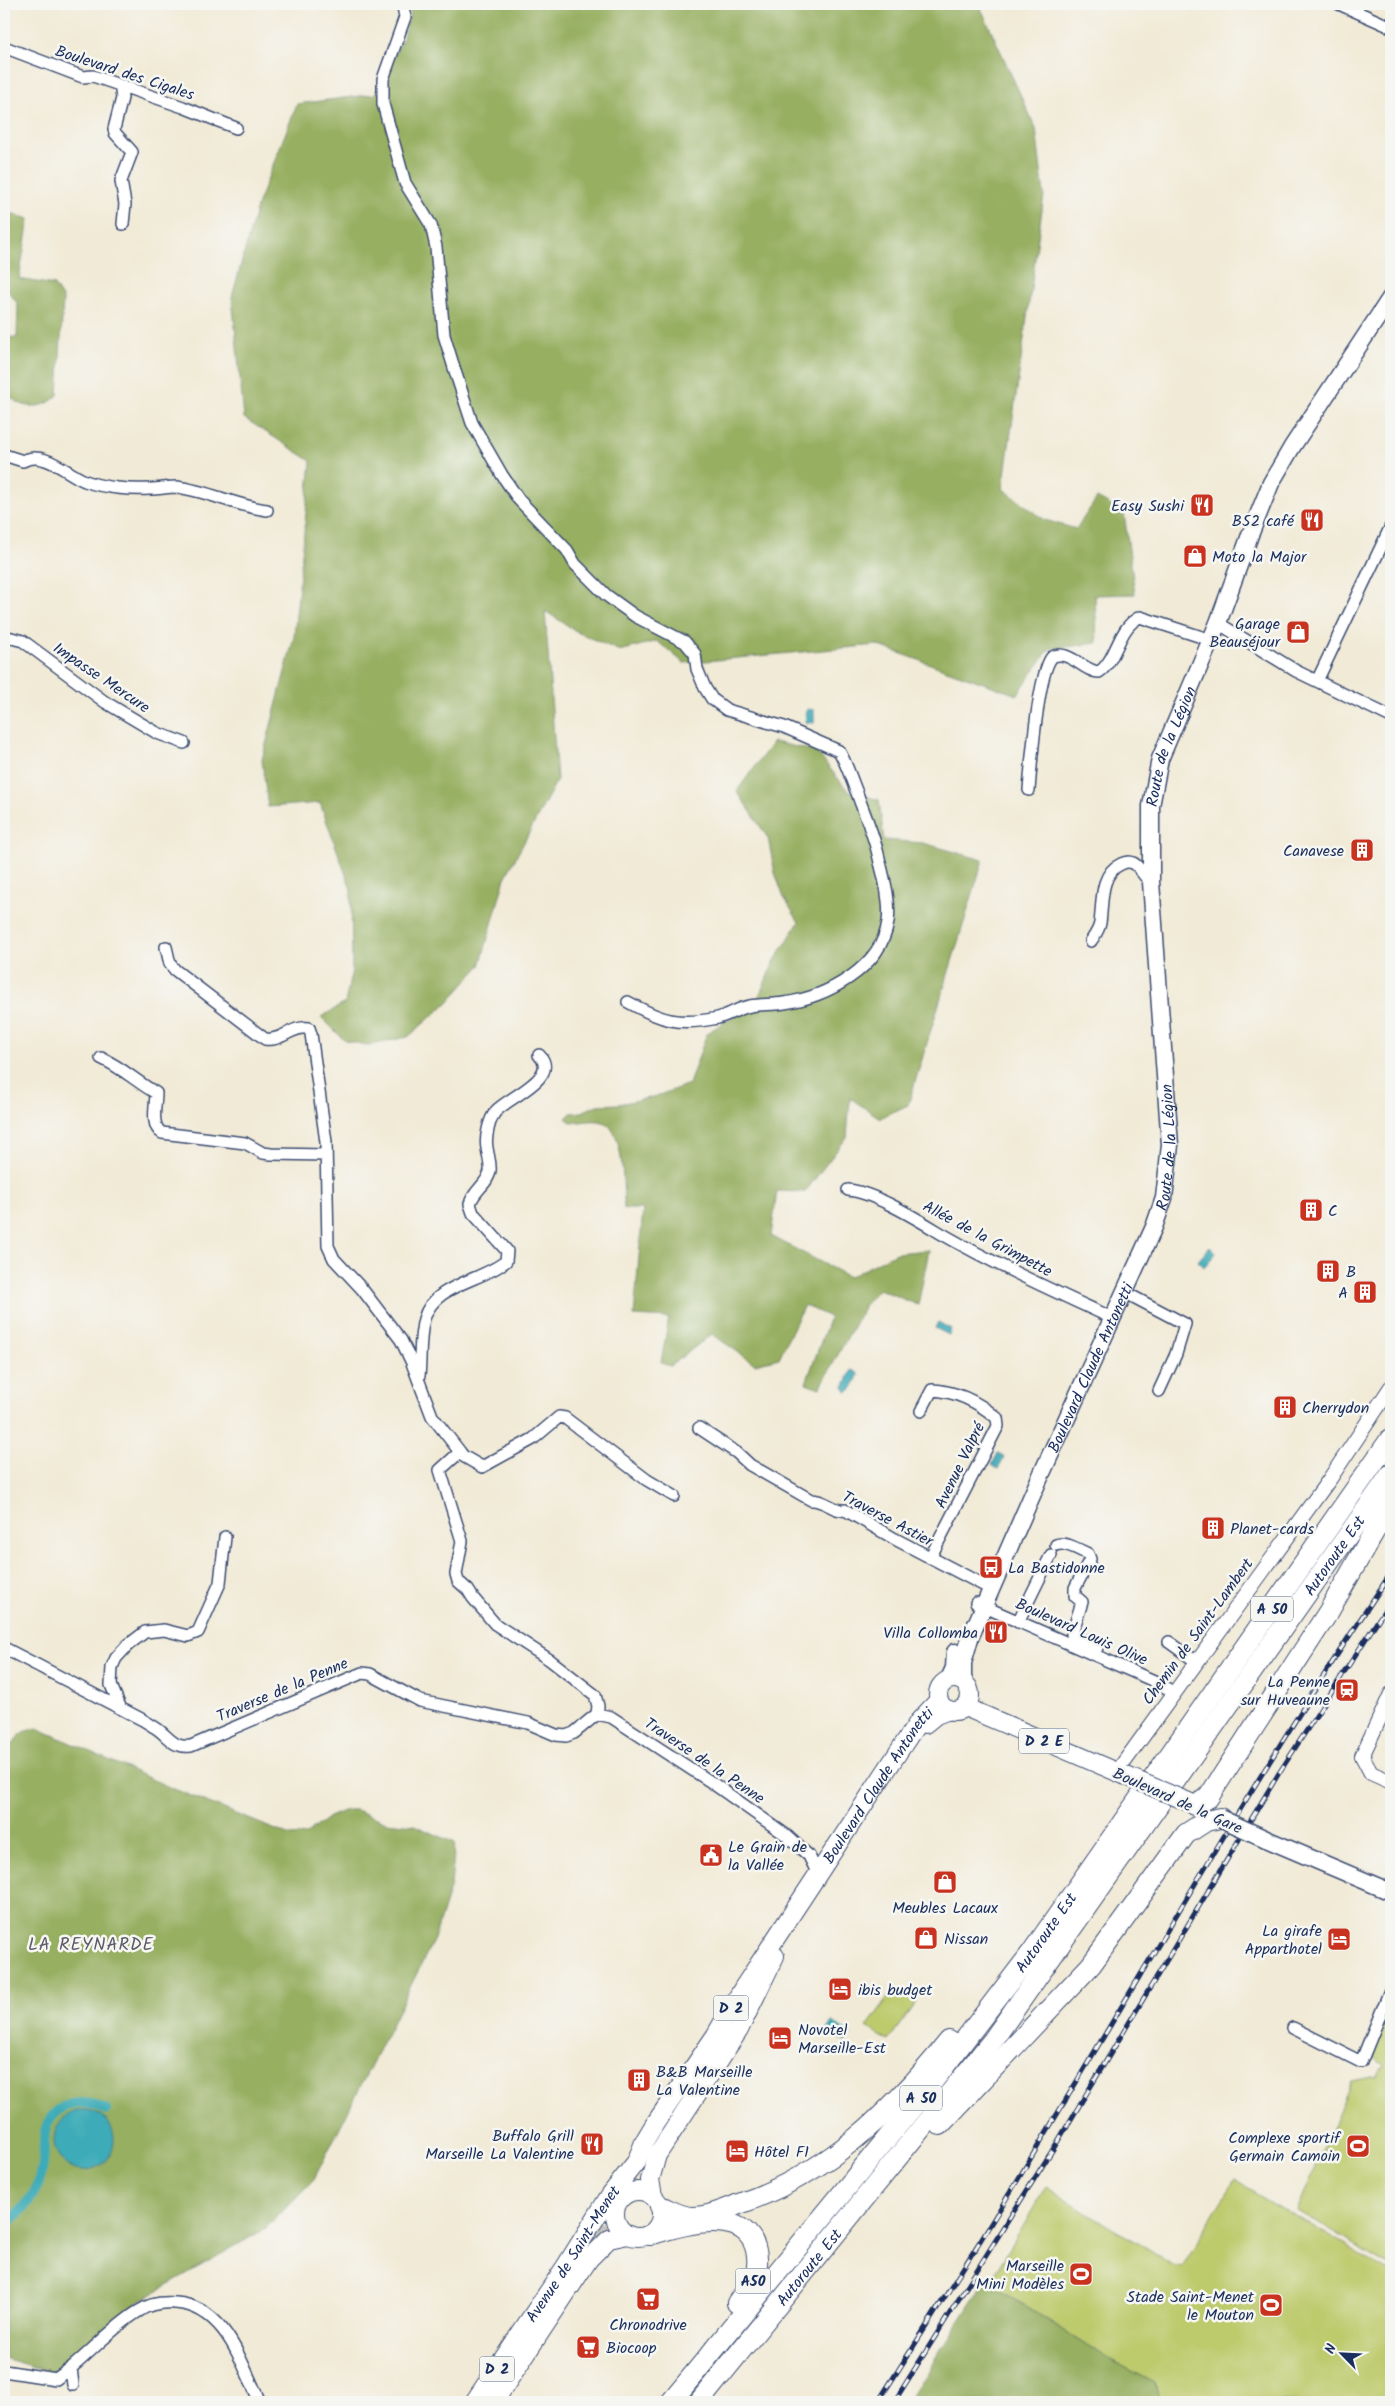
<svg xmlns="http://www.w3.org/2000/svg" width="1395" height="2406" font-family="Kalam,sans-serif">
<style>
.green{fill:#becb6d;stroke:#6c7d66}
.forest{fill:#96af60;stroke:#586f5f}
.water{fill:#3cacb8;stroke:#2c6e8b}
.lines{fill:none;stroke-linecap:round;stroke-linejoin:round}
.canal{stroke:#3cacb8;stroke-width:10}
.primary-tunnel{stroke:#c6c5be;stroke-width:18;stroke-dasharray:18 9;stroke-linecap:butt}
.minor-casing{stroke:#3b4b70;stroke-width:14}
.tertiary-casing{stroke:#3b4b70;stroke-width:16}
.secondary-casing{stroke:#3b4b70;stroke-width:19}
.primary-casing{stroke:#3b4b70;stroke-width:20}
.motorway-casing{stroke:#3b4b70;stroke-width:22}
.minor{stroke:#fff;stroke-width:11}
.tertiary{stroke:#fff;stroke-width:14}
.secondary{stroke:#fff;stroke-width:16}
.primary{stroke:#fff;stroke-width:18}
.motorway{stroke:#fff;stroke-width:20}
.rail-casing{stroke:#1b2f5e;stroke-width:5}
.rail{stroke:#f6f6f2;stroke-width:3;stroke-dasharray:9;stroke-linecap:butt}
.secondary-bridge-casing{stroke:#3b4b70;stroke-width:19;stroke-linecap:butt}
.primary-bridge-casing{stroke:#3b4b70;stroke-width:20;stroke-linecap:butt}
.secondary-bridge{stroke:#fff;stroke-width:16}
.primary-bridge{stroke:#fff;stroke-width:18}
.labels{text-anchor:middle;stroke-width:5;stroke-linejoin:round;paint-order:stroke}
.shield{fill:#f6f6f2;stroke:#5d6b8a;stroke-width:1}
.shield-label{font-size:15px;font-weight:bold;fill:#1b2f5e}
.street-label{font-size:16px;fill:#1b2f5e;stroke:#f6f6f2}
.poi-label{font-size:16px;fill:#1b2f5e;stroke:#f6f6f2;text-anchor:start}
.neighbourhood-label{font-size:18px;letter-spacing:1px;fill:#5d5b68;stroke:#f6f6f2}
</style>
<rect width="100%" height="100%" fill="#f6f6f2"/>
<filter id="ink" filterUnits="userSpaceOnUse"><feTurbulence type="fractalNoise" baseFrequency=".02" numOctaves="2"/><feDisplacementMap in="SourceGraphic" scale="10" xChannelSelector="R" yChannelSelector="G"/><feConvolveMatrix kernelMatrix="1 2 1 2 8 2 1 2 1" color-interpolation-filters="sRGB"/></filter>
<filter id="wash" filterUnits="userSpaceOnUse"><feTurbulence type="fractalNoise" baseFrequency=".0096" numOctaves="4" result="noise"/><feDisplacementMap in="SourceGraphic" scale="20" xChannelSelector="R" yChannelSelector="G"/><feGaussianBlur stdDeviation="1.12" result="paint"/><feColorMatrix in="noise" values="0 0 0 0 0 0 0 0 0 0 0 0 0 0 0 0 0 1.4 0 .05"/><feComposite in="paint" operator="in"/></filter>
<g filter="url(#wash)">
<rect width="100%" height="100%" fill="#f1ead6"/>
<path class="green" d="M 895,1988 L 916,2002 L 888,2041 L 867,2027 Z
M 1391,2005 L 1391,2266 L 1297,2211 L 1352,2081 L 1377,2076 L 1384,2065 L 1370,2055 Z
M 1234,2180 L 1391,2272 L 1391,2402 L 1161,2402 L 1155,2383 L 1111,2360 L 989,2283 L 1046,2187 L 1173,2265 L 1182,2267 Z"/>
<path class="forest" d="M 413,4 L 979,4 L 1036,129 L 1044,195 L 1003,489 L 1045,520 L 1076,529 L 1097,498 L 1124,513 L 1135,594 L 1095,595 L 1097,643 L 1049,649 L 1017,695 L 877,645 L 684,663 L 657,641 L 620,651 L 579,633 L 545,611 L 557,780 L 505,878 L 480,966 L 447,1003 L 408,1037 L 368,1045 L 345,1041 L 321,1017 L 345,1003 L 352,970 L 351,889 L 320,803 L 268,807 L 262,760 L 294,637 L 311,461 L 244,418 L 232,297 L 258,203 L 297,104 L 375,94 L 402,40 Z
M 7,212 L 29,219 L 19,279 L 54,285 L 63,299 L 58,395 C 48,406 31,410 17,402 C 12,399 9,395 4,393 L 4,336 L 17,338 L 18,304 L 4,286 L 4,218 Z
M 773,742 L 816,751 L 848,791 L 879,800 L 884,840 L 923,843 L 983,860 L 908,1105 L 880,1118 L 850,1098 L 847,1137 L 805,1192 L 777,1191 L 771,1236 L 849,1277 L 896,1253 L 929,1250 L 918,1305 L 879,1289 L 867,1301 L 820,1388 L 806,1383 L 830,1317 L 804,1305 L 779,1358 L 755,1364 L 712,1334 L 670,1366 L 661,1363 L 669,1318 L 634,1316 L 643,1209 L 624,1209 C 623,1189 625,1129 603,1122 C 594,1119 582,1122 572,1123 L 566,1118 L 571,1113 L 582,1112 L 597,1105 L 619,1104 L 654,1097 L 689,1084 L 707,1033 L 743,1011 L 758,998 L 774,962 L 799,922 L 784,898 L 775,873 L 768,838 L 737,791 Z
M 37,1728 L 169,1787 L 291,1836 L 306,1835 L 329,1817 L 346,1810 L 356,1810 L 386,1822 L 414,1825 L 455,1843 L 451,1885 L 434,1939 L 314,2179 L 265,2229 L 139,2301 L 104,2330 L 57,2374 L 4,2358 L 4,1764 C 13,1745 14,1732 37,1728 Z
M 985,2281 L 1111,2360 L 1155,2383 L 1161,2402 L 908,2402 Z"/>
<path class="water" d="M 807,709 L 814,710 L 814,723 L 805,722 Z
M 1210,1247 L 1216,1253 L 1204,1267 L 1198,1261 Z
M 938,1322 L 951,1329 L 949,1335 L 935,1328 Z
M 852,1370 L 859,1374 L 851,1390 L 846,1392 L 844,1387 Z
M 998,1453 L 1005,1457 L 998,1469 L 992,1465 Z
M 832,2022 L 851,2034 L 846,2042 L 827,2030 Z
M54 2140a30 30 0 1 1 60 0a30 30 0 1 1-60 0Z"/>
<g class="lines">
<path class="canal" d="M 4,2227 C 21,2212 35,2198 41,2175 C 45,2161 43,2146 45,2132 C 51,2102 84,2097 106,2110"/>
</g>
</g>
<g filter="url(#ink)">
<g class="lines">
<path class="primary-tunnel" d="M 579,2261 L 645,2161"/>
<g class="minor-casing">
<path id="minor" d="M 398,4 L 403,7 L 405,17 L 383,79 L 383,104 L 405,183 L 431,225 L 436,247 L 444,335 L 455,371 L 472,423 L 502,475 L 519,500 L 567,550 L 575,564 L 606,595 L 635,616 L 685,642 L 695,654 L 697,669 L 705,688 L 712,699 L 727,710 L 784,727 L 839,751 C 847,764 851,779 857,793 C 864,813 873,833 878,854 C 883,875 891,900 888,922 C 881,968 827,997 784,1003 C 773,1005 761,1004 750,1006 C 739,1008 729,1015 718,1018 C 679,1026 662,1021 628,1002
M 1339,4 L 1391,27
M 4,47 L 83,77 L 93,76 L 183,107 L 236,128
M 120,85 L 122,98 L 114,129 L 115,133 L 132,152 L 121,181 L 125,204 L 123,224
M 4,455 L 23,461 C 44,450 66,473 85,481 C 104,488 130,490 150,489 C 159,489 168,487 177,487 C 208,491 236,506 267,510
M 1218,623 L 1296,671 L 1391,717
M 4,636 L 23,641 L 105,702 L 157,733 L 184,743
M 1317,681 L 1391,526
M 1029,790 C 1031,765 1038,673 1052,657 C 1068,648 1084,672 1099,672 C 1117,660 1118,627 1140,617 L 1211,640
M 1091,941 C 1095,935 1099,930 1100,923 C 1103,903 1099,874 1121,864 C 1125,862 1129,861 1133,863 C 1140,866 1143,877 1151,882
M 166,947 L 170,964 L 175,970 L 265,1039 C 281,1042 293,1025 309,1028 L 311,1034 L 326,1142 L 328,1246 L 334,1259 L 362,1289 L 401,1340 L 412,1363 L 432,1416 L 460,1452 L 440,1470 L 462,1541 L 456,1574 L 458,1581 L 468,1590 L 473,1598 L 495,1624 L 550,1660 L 595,1695 L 598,1706 L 597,1714
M 101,1058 C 121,1067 137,1082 156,1093 C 156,1105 150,1126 162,1133 L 245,1143 L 263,1153 L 271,1154 L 326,1155
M 848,1190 C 874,1192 920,1221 944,1235 C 998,1266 1056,1292 1112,1318
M 1124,1292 L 1185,1324 L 1176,1354 L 1159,1391
M 419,1376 C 421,1358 419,1337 424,1319 C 433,1284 483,1281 506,1261 L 507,1251 L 473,1213 L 470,1204 C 473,1191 488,1184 490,1171 C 491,1163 488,1156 487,1148 C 485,1138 489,1119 496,1111 C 509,1097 561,1077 539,1055
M 921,1411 L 932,1390 C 956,1391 978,1402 997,1418 L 998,1426 L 930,1558
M 699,1428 L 737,1453 L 750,1465 L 811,1500 C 824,1499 834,1512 845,1510 L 895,1539 L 991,1589
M 460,1452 L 463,1456 L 482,1467 L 533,1439 L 559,1417 L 565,1418 L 647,1480 L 674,1496
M 1056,1545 C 1065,1541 1079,1550 1088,1554 L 1090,1559 L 1075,1588 L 1075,1596 L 1082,1602 L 1072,1634 L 1097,1648
M 976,1603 L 1161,1684 L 1173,1693
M 1018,1622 L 1051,1555
M 1169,1642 L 1197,1662
M 4,1648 L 143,1720 C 149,1724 155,1727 160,1731 C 171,1740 175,1748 191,1746 L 362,1673 L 370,1674 L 420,1701 L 528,1723 L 556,1735 L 566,1736 L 574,1733 L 597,1714 L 611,1717 L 711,1782 L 786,1835 L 809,1856 L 818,1874
M 121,1709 L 111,1685 L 112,1667 L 116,1658 L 128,1645 L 145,1632 L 164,1630 L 188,1636 L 198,1632 L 220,1583 L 225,1537
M 1293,2028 L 1361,2062 L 1391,1988
M 4,2371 L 56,2379 L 71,2368
M 73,2385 L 71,2368 C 94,2349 114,2326 139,2311 C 150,2303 162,2302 175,2303 C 226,2306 241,2363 260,2402"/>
</g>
<g class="tertiary-casing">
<path id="tertiary" d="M 1391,1694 L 1362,1756 L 1371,1773 L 1391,1782
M 1117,1772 L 1329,1480 L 1391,1387"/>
</g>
<g class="secondary-casing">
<g id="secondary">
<path d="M 949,1679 L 954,1668 L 955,1652"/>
<path id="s1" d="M 963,1681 L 963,1663 L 970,1638 L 1037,1484 L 1154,1227 L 1164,1198 L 1170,1145 L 1151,882 L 1151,806 L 1160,759 L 1218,623 L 1250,535 L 1271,483 L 1292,447 L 1391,297"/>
<path d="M 1266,1839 L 1391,1892"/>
</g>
</g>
<g class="primary-casing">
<g id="primary">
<circle cx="954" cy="1695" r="16"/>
<path d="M 965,1707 L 1124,1775"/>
<path d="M 925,1724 L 936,1715 L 949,1710"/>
<circle cx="638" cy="2214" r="23"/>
<path d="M 653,2196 L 650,2180 L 657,2155 L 739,2030 L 775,1956"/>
<path id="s2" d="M 474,2402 L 565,2267 L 610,2195 L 636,2162 L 645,2140 L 654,2125 L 715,2036 L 743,1988 L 905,1742 L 919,1721 L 939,1700"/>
<path d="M 494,2402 L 589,2259 L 609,2239 L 628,2235"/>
</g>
</g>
<g class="motorway-casing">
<g id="motorway">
<path d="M 1195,1805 L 1208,1798 L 1329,1611 L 1391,1502"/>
<path d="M 940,2125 L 1091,1965 L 1186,1834 L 1206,1821 L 1220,1818"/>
<path d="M 660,2206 C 670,2210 681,2217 692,2217 C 708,2217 724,2210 739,2204 C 829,2173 890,2114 949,2041"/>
<path d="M 650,2235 C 671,2228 703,2219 725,2223 C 757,2227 764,2260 751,2285 C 747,2291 741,2297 737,2303"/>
<path id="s3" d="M 671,2402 L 921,2097 L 1032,1952 L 1391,1438"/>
<path id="s4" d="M 699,2402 L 993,2040 L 1391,1474"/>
</g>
</g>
<use href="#minor" class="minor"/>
<use href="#tertiary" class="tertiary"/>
<use href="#secondary" class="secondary"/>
<use href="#primary" class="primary"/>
<use href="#motorway" class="motorway"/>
<g class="rail-casing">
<path id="rail" d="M 878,2402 C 934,2314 991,2226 1044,2136 C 1158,1947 1268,1756 1391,1573
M 894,2402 L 1055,2146 L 1279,1773 L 1391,1600"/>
</g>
<use href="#rail" class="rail"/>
<g class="secondary-bridge-casing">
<path id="secondary-bridge" d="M 1220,1818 L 1266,1839"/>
</g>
<g class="primary-bridge-casing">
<path id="primary-bridge" d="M 1124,1775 L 1191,1803"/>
</g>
<use href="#secondary-bridge" class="secondary-bridge"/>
<use href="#primary-bridge" class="primary-bridge"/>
</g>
</g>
<defs>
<g id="restaurant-square" transform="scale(1.25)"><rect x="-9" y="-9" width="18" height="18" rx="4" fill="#c8321e" stroke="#f6f6f2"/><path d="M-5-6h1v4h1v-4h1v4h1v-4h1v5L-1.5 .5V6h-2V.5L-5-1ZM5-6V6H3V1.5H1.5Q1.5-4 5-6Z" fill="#fff"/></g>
<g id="shop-square" transform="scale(1.25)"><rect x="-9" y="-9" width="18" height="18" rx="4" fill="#c8321e" stroke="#f6f6f2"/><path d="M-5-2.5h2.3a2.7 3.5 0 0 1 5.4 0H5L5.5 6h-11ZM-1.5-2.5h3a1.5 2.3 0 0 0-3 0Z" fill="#fff"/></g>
<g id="building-square" transform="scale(1.25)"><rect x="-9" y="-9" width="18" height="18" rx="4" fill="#c8321e" stroke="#f6f6f2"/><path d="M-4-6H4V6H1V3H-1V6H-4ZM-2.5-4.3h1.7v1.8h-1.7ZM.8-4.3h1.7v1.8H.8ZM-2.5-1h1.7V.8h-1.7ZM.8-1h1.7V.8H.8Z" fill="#fff"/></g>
<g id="bus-square" transform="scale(1.25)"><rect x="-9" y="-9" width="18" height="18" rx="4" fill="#c8321e" stroke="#f6f6f2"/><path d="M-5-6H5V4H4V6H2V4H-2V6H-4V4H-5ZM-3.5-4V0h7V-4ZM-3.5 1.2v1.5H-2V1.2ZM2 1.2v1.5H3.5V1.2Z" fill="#fff"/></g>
<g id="station-square" transform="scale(1.25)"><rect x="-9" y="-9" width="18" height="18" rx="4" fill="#c8321e" stroke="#f6f6f2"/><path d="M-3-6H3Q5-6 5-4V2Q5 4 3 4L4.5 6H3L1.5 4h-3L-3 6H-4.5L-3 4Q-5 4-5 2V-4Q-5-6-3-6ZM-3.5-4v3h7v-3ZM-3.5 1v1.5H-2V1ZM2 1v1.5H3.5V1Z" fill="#fff"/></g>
<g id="civic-square" transform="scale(1.25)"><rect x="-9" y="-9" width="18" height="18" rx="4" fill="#c8321e" stroke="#f6f6f2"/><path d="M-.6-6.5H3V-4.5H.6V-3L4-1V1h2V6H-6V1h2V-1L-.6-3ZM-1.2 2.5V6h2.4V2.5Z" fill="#fff"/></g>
<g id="hotel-square" transform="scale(1.25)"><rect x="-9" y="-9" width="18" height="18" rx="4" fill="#c8321e" stroke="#f6f6f2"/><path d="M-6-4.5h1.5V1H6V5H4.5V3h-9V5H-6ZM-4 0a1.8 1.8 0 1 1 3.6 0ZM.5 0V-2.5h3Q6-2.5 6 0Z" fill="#fff"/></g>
<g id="stadium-square" transform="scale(1.25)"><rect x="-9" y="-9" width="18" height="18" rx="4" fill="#c8321e" stroke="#f6f6f2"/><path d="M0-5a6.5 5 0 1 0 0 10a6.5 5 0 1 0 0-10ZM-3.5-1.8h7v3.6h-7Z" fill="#fff"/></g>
<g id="supermarket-square" transform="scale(1.25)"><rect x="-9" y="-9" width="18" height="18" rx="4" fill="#c8321e" stroke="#f6f6f2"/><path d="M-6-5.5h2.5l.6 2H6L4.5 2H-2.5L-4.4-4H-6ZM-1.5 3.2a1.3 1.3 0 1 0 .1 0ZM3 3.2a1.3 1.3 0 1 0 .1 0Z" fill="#fff"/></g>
</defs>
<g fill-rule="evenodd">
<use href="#restaurant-square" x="1202" y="505"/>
<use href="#restaurant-square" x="1312" y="520"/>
<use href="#shop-square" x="1195" y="556"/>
<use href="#shop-square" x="1298" y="632"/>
<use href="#building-square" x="1362" y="850"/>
<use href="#building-square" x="1311" y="1210"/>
<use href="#building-square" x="1328" y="1271"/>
<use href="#building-square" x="1365" y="1292"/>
<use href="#building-square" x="1285" y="1407"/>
<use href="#building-square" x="1213" y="1528"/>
<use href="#bus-square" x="991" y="1567"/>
<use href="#restaurant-square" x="996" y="1632"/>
<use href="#station-square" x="1347" y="1690"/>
<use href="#civic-square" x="711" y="1855"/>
<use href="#shop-square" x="945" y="1882"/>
<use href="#shop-square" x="926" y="1938"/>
<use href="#hotel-square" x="1339" y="1939"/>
<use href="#hotel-square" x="840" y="1989"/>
<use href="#hotel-square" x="780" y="2038"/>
<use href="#building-square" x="639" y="2080"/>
<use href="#restaurant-square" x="592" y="2144"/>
<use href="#stadium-square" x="1358" y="2146"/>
<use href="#hotel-square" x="737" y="2151"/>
<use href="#stadium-square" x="1081" y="2274"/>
<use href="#supermarket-square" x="648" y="2299"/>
<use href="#stadium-square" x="1271" y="2305"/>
<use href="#supermarket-square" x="588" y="2347"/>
</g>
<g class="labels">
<g class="shield">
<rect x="1251" y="1596.5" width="42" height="25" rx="4"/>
<rect x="1019" y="1728.5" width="50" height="25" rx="4"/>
<rect x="713.5" y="1995.5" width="35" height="25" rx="4"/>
<rect x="900" y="2085.5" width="42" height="25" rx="4"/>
<rect x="735.5" y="2268.5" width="35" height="25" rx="4"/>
<rect x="479.5" y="2356.5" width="35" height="25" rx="4"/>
</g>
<g class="shield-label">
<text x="1272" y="1614">A 50</text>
<text x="1044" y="1746">D 2 E</text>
<text x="731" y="2013">D 2</text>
<text x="921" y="2103">A 50</text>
<text x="753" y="2286">A50</text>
<text x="497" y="2374">D 2</text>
</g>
<g class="street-label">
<text transform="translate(125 72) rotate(18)" y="6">Boulevard des Cigales</text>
<text transform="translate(102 677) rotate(34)" y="6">Impasse Mercure</text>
<text dy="6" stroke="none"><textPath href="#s1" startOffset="981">Route de la Légion</textPath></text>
<text dy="6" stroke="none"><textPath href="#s1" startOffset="576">Route de la Légion</textPath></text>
<text transform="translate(988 1238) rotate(28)" y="6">Allée de la Grimpette</text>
<text dy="6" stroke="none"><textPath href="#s1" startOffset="340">Boulevard Claude Antonetti</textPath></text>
<text transform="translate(959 1465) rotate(-64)" y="6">Avenue Valpré</text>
<text transform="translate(888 1518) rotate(28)" y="6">Traverse Astier</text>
<text dy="6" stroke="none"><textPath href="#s4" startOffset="1059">Autoroute Est</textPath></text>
<text transform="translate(1082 1631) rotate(24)" y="6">Boulevard Louis Olive</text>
<text transform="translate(1197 1631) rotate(-54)" y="6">Chemin de Saint-Lambert</text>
<text transform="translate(282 1689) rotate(-23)" y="6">Traverse de la Penne</text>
<text transform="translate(705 1760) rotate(34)" y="6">Traverse de la Penne</text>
<text dy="6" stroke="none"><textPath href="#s2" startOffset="738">Boulevard Claude Antonetti</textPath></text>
<text transform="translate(1178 1800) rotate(24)" y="6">Boulevard de la Gare</text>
<text dy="6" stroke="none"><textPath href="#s3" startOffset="601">Autoroute Est</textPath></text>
<text dy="6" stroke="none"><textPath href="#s2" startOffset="178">Avenue de Saint-Menet</textPath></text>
<text dy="6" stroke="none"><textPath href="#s4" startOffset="174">Autoroute Est</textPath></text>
</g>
<g class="poi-label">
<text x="1184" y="511" text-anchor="end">Easy Sushi</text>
<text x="1294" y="526" text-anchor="end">B52 café</text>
<text x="1212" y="562">Moto la Major</text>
<text x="1280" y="629" text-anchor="end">Garage<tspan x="1280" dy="18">Beauséjour</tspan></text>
<text x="1344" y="856" text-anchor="end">Canavese</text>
<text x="1328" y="1216">C</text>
<text x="1346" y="1277">B</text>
<text x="1348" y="1298" text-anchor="end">A</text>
<text x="1302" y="1413">Cherrydon</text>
<text x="1230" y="1534">Planet-cards</text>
<text x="1008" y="1573">La Bastidonne</text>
<text x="978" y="1638" text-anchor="end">Villa Collomba</text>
<text x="1330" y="1687" text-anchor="end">La Penne<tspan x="1330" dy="18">sur Huveaune</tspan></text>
<text x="728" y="1852">Le Grain de<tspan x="728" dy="18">la Vallée</tspan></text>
<text x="945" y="1913" text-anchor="middle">Meubles Lacaux</text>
<text x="1322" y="1936" text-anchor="end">La girafe<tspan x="1322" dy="18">Apparthotel</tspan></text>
<text x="944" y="1944">Nissan</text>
<text x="858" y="1995">ibis budget</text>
<text x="798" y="2035">Novotel<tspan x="798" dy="18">Marseille-Est</tspan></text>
<text x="656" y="2077">B&amp;B Marseille<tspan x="656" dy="18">La Valentine</tspan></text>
<text x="574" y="2141" text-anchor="end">Buffalo Grill<tspan x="574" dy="18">Marseille La Valentine</tspan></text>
<text x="1340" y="2143" text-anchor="end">Complexe sportif<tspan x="1340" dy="18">Germain Camoin</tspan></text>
<text x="754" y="2157">Hôtel F1</text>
<text x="1064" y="2271" text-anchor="end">Marseille<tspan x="1064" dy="18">Mini Modèles</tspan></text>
<text x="1254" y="2302" text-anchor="end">Stade Saint-Menet<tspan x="1254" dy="18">le Mouton</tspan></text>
<text x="648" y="2330" text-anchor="middle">Chronodrive</text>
<text x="606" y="2353">Biocoop</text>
</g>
<g class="neighbourhood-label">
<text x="91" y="1950">LA REYNARDE</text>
</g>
</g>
<rect width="1395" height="2406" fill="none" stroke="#f6f6f2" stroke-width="20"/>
<g transform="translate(1342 2354) rotate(294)" stroke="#f6f6f2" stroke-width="4" paint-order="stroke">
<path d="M0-4L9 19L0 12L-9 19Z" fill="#1b2f5e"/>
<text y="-8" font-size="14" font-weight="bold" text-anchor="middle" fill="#1b2f5e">N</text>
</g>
</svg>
